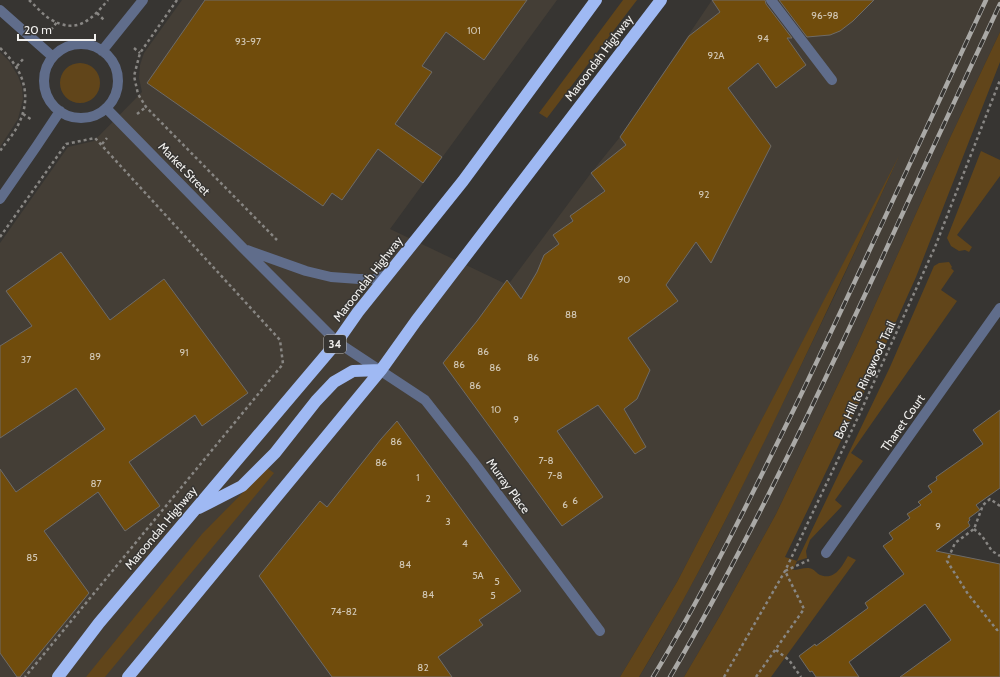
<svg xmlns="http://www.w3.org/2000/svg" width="1000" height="677" font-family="Cabin,sans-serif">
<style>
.built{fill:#443e36}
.green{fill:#61451a}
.building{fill:#704c0c;stroke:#6e6b68}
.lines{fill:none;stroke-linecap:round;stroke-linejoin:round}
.path{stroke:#888683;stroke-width:2.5;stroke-dasharray:3 3;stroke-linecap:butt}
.lane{stroke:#606d8b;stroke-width:10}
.street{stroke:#606d8b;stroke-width:10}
.highway{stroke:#9fb9f3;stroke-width:12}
.rail-casing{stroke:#aaa9a6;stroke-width:4.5}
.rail{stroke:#373532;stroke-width:3;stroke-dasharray:9;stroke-linecap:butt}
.labels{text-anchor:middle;stroke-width:3;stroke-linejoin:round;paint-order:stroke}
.number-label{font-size:10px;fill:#d2c8b6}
.shield{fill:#373532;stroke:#bab9b6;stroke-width:1}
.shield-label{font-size:11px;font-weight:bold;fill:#f2f1ef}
.street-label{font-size:12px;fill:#f2f1ef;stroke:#373532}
</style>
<rect width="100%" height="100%" fill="#373532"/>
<path class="built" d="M 182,0 L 557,0 L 390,229 L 508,285 L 591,173 L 620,137 L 712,0 L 1000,0 L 1000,32 L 949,140 L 857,345 L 776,514 L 721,614 L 684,677 L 639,677 L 659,644 L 714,543 L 759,452 L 836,293 L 894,167 L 677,582 L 620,677 L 0,677 L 0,243 L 68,147 L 94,141 L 142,92 L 139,78 L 140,65 L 144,53 Z
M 0,52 L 9,61 L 18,76 L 22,87 L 23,99 L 18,119 L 0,147 Z"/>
<path class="green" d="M 623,0 L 637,0 L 547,118 L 539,113 Z
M 1000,32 L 1000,62 L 916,277 L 863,395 L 785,557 L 797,561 L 890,367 L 934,266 L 939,263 L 949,262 L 952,267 L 951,268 L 954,271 L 941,290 L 957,301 L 851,453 L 863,461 L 835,500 L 842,506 L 810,540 L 806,551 L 807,558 L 797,561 L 793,570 C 799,570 807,566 812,569 C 815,570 817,574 820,575 C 835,581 842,566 848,556 L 856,560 L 771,677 L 684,677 L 721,614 L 776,514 L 857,345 L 949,140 Z
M60 83a20 20 0 1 1 40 0a20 20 0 1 1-40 0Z
M 981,151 L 1000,160 L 1000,176 L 957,235 L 972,247 L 969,252 L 965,250 L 959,251 L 951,246 L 947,238 Z
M 899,156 C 861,239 822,322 782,405 C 738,497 692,589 639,677 L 620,677 L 677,582 Z
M 267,468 L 274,473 L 105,677 L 86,677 L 202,534 Z"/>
<path class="building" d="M 205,0 L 527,0 L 484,60 L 446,32 L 422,66 L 432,72 L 395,124 L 442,157 L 423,183 L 378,149 L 342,200 L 332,193 L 323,206 L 147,83 Z
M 712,0 L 765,0 L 766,4 L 792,38 L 787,38 L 806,65 L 776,88 L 758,63 L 728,88 L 771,146 L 711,263 L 696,242 L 666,285 L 678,301 L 628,338 L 650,370 L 637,399 L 624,409 L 646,447 L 635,454 L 598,405 L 557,431 L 603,497 L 562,526 L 443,363 L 477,321 L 507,280 L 521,299 L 537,272 L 544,255 L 559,244 L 553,235 L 573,221 L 570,216 L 605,191 L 591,173 L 626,145 L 620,137 L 689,36 L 720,12 Z
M 779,0 L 874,0 L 853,21 L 840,31 L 830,35 L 807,37 Z
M 61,252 L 110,320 L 164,279 L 248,393 L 202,426 L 195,415 L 129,462 L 160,506 L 125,531 L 98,492 L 44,531 L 89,593 L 20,677 L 17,677 L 0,653 L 0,469 L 16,492 L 105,429 L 76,388 L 0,438 L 0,346 L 32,326 L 6,291 Z
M 1000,410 L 1000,488 L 976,505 L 980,510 L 969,518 L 970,520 L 968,522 L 970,526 L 936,551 L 1000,564 L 1000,677 L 900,677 L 951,640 L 925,604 L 849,662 L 859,677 L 816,677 L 812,671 L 810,672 L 799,656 L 815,644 L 816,646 L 868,608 L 865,603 L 904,574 L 883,546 L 893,539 L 889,533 L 910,518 L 907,514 L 921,505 L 918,502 L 932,492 L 928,486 L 937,480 L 936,477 L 983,444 L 973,430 Z
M 397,421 L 521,591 L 479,620 L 483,625 L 438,657 L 452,677 L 332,677 L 259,576 L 320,501 L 327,507 L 381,439 Z"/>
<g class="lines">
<path class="path" d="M 29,0 C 36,6 42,14 50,19 C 77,35 91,20 108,0
M 177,0 L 140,53 L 134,76 L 138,94 L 146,107 L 277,240
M 97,13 L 104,20
M 51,30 L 57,22
M 0,48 C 22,68 33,94 19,123 C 15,133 6,142 0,151
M 134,48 L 140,53
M 17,66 L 24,58
M 23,114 L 32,120
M 137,114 L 146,107
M 102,144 L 107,138
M 0,237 L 66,144 L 95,138 L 280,340 L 283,364 L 25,677
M 1000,506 L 990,499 L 983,505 L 974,529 L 955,543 L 947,561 L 968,594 L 997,630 L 1000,629
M 974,529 L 982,536 L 992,551 L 1000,556
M 776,650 L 789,660 L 801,677
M 724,677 L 785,571 L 860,413 L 935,247 L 1000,80
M 756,677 L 804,609 L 785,571 L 809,560"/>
<path class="lane" d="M 771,0 L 832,80"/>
<path class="street" d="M 0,10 L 53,57
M44 81a37 37 0 1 1 74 0a37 37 0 1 1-74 0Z
M 102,51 L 143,0
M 106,108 L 243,248 L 337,342 L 425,400 L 473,461 L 600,631
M 0,199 L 36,147 L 60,111
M 247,250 L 306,271 L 331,277 L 359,279 L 375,279 L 389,274
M 826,553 L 1000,308"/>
<path class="highway" d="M 199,508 L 242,486 L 275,453 L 316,401 L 334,382 L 353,371 L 381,370
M 58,677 L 99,623 L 337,342 L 358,312 L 463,181 L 596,0
M 128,677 L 381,370 L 416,321 L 661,0"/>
<g class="rail-casing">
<path id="rail" d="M 653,677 C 706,589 751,497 796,405 C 861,271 923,135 986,0
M 670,677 C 747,545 813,406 878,267 C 918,179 959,92 1000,4"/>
</g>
<use href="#rail" class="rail"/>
</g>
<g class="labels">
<g class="number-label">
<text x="825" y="19">96-98</text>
<text x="474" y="34">101</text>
<text x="763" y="42">94</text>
<text x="248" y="45">93-97</text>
<text x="716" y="59">92A</text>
<text x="704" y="198">92</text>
<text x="624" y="283">90</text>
<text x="571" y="318">88</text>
<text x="483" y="355">86</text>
<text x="184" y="356">91</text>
<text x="95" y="360">89</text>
<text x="533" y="361">86</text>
<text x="26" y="363">37</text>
<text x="459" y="368">86</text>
<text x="495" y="371">86</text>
<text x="475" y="389">86</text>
<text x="496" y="413">10</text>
<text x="516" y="423">9</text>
<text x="396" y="445">86</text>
<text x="546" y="464">7-8</text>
<text x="381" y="466">86</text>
<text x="555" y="479">7-8</text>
<text x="418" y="481">1</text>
<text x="96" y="487">87</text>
<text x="428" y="502">2</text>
<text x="575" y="504">6</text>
<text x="565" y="508">6</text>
<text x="448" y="525">3</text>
<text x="938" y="530">9</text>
<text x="465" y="547">4</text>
<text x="32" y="561">85</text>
<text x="405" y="568">84</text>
<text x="478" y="579">5A</text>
<text x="497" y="585">5</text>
<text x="428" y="598">84</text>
<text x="493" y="599">5</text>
<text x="344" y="615">74-82</text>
<text x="423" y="671">82</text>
</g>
<rect class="shield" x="324" y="335" width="22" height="18" rx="3"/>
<g class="shield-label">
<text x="335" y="348">34</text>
</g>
<g class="street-label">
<text transform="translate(599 58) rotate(-53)" y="4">Maroondah Highway</text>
<text transform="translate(184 169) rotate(46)" y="4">Market Street</text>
<text transform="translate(368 279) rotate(-52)" y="4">Maroondah Highway</text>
<text transform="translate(865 380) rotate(-65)" y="4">Box Hill to Ringwood Trail</text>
<text transform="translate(903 423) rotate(-55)" y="4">Thanet Court</text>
<text transform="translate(508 486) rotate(54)" y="4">Murray Place</text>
<text transform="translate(161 528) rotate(-50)" y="4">Maroondah Highway</text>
</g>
</g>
<path d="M18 34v6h77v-6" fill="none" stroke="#f2f1ef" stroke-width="2"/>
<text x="24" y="34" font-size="12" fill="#f2f1ef" stroke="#373532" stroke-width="3" paint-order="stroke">20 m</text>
</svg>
